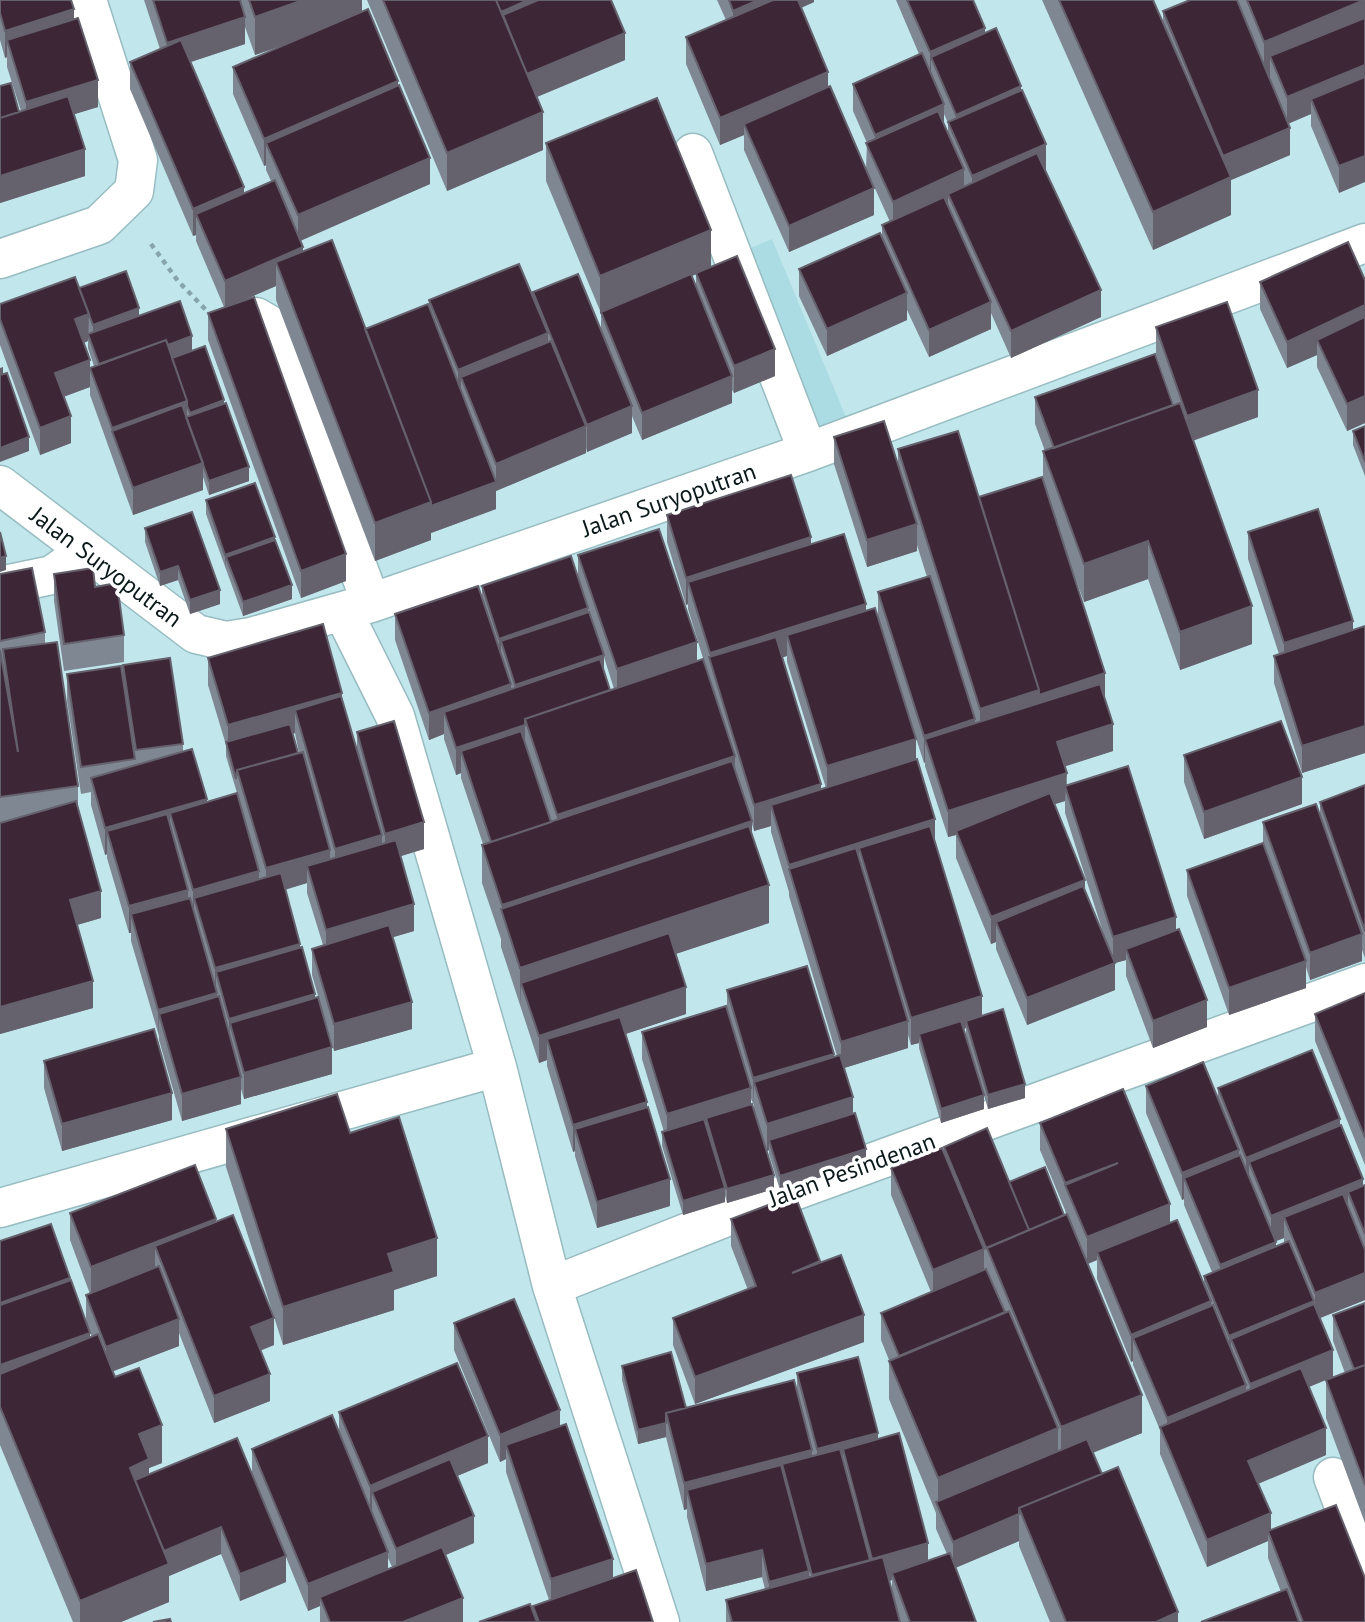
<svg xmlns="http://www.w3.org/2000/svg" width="1365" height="1622" font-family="'PT Sans',sans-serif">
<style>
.built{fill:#acdce3}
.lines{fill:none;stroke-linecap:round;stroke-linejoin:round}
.minor-casing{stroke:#97bcc1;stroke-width:41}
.path{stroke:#86a4a9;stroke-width:4.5;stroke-dasharray:5 5;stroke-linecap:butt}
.minor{stroke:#fff;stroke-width:38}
.wall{fill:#7f8792;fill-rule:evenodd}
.shaded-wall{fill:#65616d}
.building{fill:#3d2736;stroke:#65616d;stroke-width:2}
.labels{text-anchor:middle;stroke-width:7;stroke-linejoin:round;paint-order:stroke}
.street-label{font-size:24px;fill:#0a181a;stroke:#fff}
</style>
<rect width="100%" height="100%" fill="#c1e7ed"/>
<path class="built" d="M 772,239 L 846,417 L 802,435 L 729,257 Z"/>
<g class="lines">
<g class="minor-casing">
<path id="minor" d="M 693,153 L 808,452
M 0,259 L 99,225 L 134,191 L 138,160 L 87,0
M 256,317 L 268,324 L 371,603
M 0,485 L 196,634 L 226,641 L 251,637 L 371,603 L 808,452 L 1365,243
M 0,586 L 52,575 L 85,552
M 343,612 L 395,716 L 497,1067 L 552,1286 L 660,1622
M 0,1208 L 497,1067
M 552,1286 L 772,1199 L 1365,983
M 1333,1477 L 1365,1562"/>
</g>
<path class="path" d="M 151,244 L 178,281 L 206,310"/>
<use href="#minor" class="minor"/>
</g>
<path class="wall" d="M 0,0 L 74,19 L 98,107 L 74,114 L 85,176 L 0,203 L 0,86 L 19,112 L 21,111 L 7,67 L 7,57 L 5,58 L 0,40 Z
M 144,0 L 362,0 L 362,12 L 398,85 L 430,184 L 300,240 L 303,252 L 365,329 L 429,308 L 429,300 L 533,297 L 533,292 L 601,329 L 601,313 L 546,181 L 546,143 L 711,267 L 775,376 L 734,393 L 732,390 L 732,403 L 642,440 L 632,416 L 632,433 L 587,452 L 586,448 L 586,453 L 496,491 L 496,489 L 496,509 L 431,533 L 431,540 L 375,561 L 276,300 L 276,286 L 237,303 L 346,581 L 301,598 L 208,340 L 208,313 L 224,307 L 196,241 L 196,235 L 193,236 L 130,89 L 130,62 L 160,49 ZM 245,27 L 255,55 L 292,42 L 233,67 L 233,94 L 264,166 L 266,165 L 266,170 L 271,181 L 244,193 L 190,62 L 245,44 ZM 696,274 L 696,286 L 692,276 Z
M 367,0 L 611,0 L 625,60 L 537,97 L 543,150 L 447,191 Z
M 717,0 L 814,0 L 814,2 L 801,8 L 828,86 L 866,169 L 867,143 L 853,111 L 853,84 L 919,54 L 896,0 L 973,0 L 985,33 L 1021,90 L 1046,171 L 1101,317 L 1011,358 L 991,313 L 991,329 L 929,357 L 907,310 L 907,320 L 827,356 L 799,296 L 799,269 L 882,237 L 882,225 L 890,222 L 873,184 L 874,215 L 789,252 L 744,150 L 744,135 L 720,145 L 686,64 L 686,37 L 726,20 ZM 944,114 L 948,123 L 948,133 L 944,124 Z
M 1042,0 L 1153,0 L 1163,23 L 1163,11 L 1190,0 L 1365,0 L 1339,193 L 1311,126 L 1311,114 L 1288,124 L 1290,155 L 1231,180 L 1231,215 L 1153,250 Z
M 1365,280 L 1365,423 L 1347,431 L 1317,367 L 1317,355 L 1287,368 L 1260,309 L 1260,282 Z
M 79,288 L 139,316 L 192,350 L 224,403 L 249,481 L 209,495 L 203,477 L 203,490 L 133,515 L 90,395 L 90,387 L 63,397 L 71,443 L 40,455 L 0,345 L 0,304 ZM 88,341 L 88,348 L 94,366 L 90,367 L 84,343 Z
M 1156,327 L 1258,417 L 1193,440 L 1252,644 L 1180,670 L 1148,579 L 1084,602 L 1068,558 L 1105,698 L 1113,751 L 1065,766 L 1067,785 L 1176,930 L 1207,1027 L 1153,1048 L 1126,976 L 1126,960 L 1115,963 L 1115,990 L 1027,1025 L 996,949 L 996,942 L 991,944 L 956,858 L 956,835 L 948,837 L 925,766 L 925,762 L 924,763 L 894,670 L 935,840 L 982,1015 L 1025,1098 L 988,1109 L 966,1035 L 966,1028 L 964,1029 L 984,1109 L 941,1123 L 919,1048 L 919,1043 L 911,1045 L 908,1035 L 908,1048 L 844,1068 L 853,1114 L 866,1163 L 780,1190 L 769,1154 L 769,1150 L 767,1151 L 754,1109 L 754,1105 L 751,1099 L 751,1105 L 774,1189 L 727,1203 L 725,1195 L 725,1202 L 683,1215 L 662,1146 L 662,1132 L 664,1132 L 642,1059 L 642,1032 L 727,1006 L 727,990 L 834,1057 L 837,1056 L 789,896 L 789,892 L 771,832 L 771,826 L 754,831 L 752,824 L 752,835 L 769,923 L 675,954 L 686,1014 L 625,1034 L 647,1107 L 670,1206 L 597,1228 L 575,1156 L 575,1151 L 573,1152 L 547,1066 L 547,1060 L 539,1063 L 501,947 L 501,939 L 482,883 L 482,845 L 483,844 L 461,778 L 461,773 L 456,775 L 444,739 L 444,734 L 429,740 L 395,640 L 395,614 L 482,599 L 482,586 L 578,578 L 578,555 L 697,661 L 709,678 L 688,609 L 688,604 L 686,605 L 667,542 L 667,515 L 811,544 L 866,610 L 878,618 L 878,592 L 927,577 L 917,545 L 917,551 L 867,567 L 834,464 L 834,437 L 898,465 L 898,449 L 979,497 L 1043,481 L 1043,451 L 1045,451 L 1035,424 L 1035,397 L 1174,405 L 1156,354 ZM 787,656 L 787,662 L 826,788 L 821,789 L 782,657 ZM 604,657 L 614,689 L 610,690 L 604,670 ZM 1065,801 L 1065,813 L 1108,948 L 1085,889 L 1054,804 Z
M 1365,426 L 1365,476 L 1353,445 L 1353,431 Z
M 206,500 L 275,540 L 292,599 L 243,616 L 206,514 Z
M 145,528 L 220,604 L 190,614 L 178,580 L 160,586 L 145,542 Z
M 1248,532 L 1353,630 L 1365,626 L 1365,753 L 1302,773 L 1274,683 L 1274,656 L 1279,654 L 1248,559 Z
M 0,574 L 45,632 L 45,643 L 78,786 L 78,808 L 101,918 L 77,925 L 93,1008 L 0,1034 Z
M 54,574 L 95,587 L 124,635 L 124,662 L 64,671 L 54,601 Z
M 208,658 L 342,699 L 357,749 L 357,732 L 424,849 L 400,856 L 414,931 L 393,937 L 412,1029 L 334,1051 L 312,975 L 312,949 L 323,945 L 307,893 L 307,883 L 285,890 L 300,948 L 315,998 L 332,1074 L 244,1099 L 241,1089 L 241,1104 L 182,1121 L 159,1040 L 159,1036 L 131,941 L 131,933 L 129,933 L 107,858 L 107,854 L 105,855 L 91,805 L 91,792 L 81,794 L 67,701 L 67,674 L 123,683 L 123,665 L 183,744 L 183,751 L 207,802 L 237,793 L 226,756 L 226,745 L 208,685 ZM 295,733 L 299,753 L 298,753 L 293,734 Z
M 1184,755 L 1302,804 L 1204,839 L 1184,782 Z
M 1365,785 L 1365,958 L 1362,950 L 1362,961 L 1310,980 L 1306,967 L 1306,988 L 1229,1015 L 1187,896 L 1187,870 L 1263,844 L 1263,822 L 1320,816 L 1320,802 Z
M 1365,993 L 1365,1165 L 1315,1041 L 1315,1014 Z
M 44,1061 L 172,1120 L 62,1151 L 44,1088 Z
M 1146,1086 L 1218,1099 L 1218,1088 L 1340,1125 L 1363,1186 L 1365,1185 L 1365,1300 L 1320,1318 L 1333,1377 L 1309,1387 L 1326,1455 L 1258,1484 L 1271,1530 L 1365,1622 L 1201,1622 L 1281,1592 L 1268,1558 L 1268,1541 L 1207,1567 L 1160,1454 L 1160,1430 L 1133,1365 L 1133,1361 L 1131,1362 L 1097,1279 L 1097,1260 L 1088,1264 L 1142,1433 L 1093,1453 L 1102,1474 L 1178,1622 L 1050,1622 L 1019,1546 L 1019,1541 L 956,1567 L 976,1622 L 726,1622 L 726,1600 L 765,1589 L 762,1577 L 706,1591 L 687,1517 L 687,1509 L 684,1510 L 666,1437 L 638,1444 L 622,1380 L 622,1366 L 686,1408 L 797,1391 L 797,1373 L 878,1439 L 928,1561 L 947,1554 L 936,1529 L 936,1513 L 889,1399 L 889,1360 L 881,1340 L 881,1313 L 931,1292 L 891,1195 L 891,1168 L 944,1152 L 944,1147 L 1009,1182 L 1064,1215 L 1066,1214 L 1065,1210 L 1040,1150 L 1040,1123 L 1170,1222 L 1204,1284 L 1204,1276 L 1212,1272 L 1184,1205 L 1184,1199 L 1182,1200 L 1146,1113 ZM 1284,1238 L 1284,1243 L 1276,1246 L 1276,1241 ZM 892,1580 L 892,1591 L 890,1581 Z
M 226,1129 L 350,1133 L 437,1276 L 394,1290 L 394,1310 L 283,1345 L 226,1167 Z
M 70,1213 L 216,1222 L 274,1345 L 260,1351 L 270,1401 L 214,1423 L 179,1333 L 179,1346 L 113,1371 L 162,1463 L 149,1468 L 149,1475 L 252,1474 L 252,1449 L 339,1434 L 339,1412 L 488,1463 L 457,1476 L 474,1543 L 445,1555 L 463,1622 L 320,1622 L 320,1606 L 308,1611 L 286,1557 L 286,1582 L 240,1601 L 221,1554 L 169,1576 L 169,1602 L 121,1622 L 73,1622 L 0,1445 L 0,1241 L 70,1281 L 90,1338 L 92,1337 L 86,1322 L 86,1295 L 90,1294 L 70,1240 ZM 388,1558 L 392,1567 L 388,1569 Z
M 731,1219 L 820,1263 L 864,1342 L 695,1404 L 673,1345 L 673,1318 L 748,1290 L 731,1246 Z
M 1365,1303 L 1365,1523 L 1326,1418 L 1326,1380 L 1345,1373 L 1333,1341 L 1333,1315 Z
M 454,1323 L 560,1426 L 613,1578 L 653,1622 L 479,1622 L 533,1613 L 533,1606 L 549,1600 L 506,1472 L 506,1459 L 500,1462 L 454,1350 Z"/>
<path class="shaded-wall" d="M 303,0 L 362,0 L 362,18 L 255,55 L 255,17 Z
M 528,0 L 592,0 L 511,34 L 501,12 Z
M 758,0 L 814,0 L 814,2 L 733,38 L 733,11 Z
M 1365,0 L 1365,38 L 1270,56 L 1270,77 L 1264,80 L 1264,42 Z
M 74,9 L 74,36 L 7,40 L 7,57 L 5,58 L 5,31 Z
M 245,17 L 245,44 L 167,70 L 167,43 Z
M 985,28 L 985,55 L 931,57 L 931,78 L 930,79 L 930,52 Z
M 625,33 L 625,60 L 527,101 L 527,74 Z
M 1365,65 L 1365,92 L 1311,99 L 1311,114 L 1287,124 L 1287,97 Z
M 828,72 L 828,99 L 744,124 L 744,135 L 720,145 L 720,118 Z
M 98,80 L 98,107 L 26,129 L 26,102 Z
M 398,81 L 398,108 L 266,143 L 266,165 L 264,166 L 264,139 Z
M 1021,86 L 1021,113 L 956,142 L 956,115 Z
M 944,104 L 944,131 L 875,162 L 875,135 Z
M 543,112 L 543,150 L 447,191 L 447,153 Z
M 1290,128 L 1290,155 L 1231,180 L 1231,215 L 1153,250 L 1153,212 L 1223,180 L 1223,156 Z
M 1046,144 L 1046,171 L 972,203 L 972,176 Z
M 85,149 L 85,176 L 0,203 L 0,176 Z
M 1365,156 L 1365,182 L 1339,193 L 1339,166 Z
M 430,158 L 430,184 L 298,242 L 298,215 Z
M 964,169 L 964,196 L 948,194 L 948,203 L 893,229 L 893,202 Z
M 244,187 L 244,214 L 196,214 L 196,235 L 193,236 L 193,209 Z
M 874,188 L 874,215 L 789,252 L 789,226 Z
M 711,230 L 711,268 L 600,314 L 600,276 Z
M 303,247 L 303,274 L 276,262 L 276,286 L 225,308 L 225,281 Z
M 1101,290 L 1101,317 L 1011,358 L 1011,331 Z
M 907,293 L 907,320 L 827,356 L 827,329 Z
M 991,302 L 991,329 L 929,357 L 929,330 Z
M 1365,305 L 1365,332 L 1317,340 L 1317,355 L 1287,368 L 1287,342 Z
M 139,308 L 139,322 L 93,339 L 93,325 Z
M 89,314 L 88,341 L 75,346 L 75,319 Z
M 548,333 L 548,360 L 461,377 L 461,396 L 458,397 L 458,370 Z
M 192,336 L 192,350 L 100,384 L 100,370 Z
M 775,349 L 775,376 L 734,393 L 734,366 Z
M 90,360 L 90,387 L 55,400 L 55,373 Z
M 3,367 L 3,381 L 0,382 L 0,368 Z
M 732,376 L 732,403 L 642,440 L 642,413 Z
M 1258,390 L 1258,417 L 1187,443 L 1187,416 Z
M 1365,396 L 1365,423 L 1347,431 L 1347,404 Z
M 224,400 L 224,414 L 190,427 L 190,413 Z
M 187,401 L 187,419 L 112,431 L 112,428 Z
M 632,406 L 632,433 L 587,452 L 587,425 Z
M 71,416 L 71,443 L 40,455 L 40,428 Z
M 586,426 L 586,453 L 496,491 L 496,464 Z
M 29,437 L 29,451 L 0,462 L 0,448 Z
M 203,463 L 203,490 L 133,515 L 133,488 Z
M 249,467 L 249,481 L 209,495 L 209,481 Z
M 496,482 L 496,509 L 431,533 L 431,506 Z
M 431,502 L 431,540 L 375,561 L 375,523 Z
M 917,524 L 917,551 L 867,567 L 867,540 Z
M 275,537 L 275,551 L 226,557 L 225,569 L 225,555 Z
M 811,537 L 811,564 L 688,582 L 688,604 L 686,605 L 686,578 Z
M 1148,541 L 1148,579 L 1084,602 L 1084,564 Z
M 346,554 L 346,581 L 301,598 L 301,571 Z
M 6,556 L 6,570 L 0,572 L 0,558 Z
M 178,566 L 178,580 L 160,586 L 160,572 Z
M 292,585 L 292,599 L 243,616 L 243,602 Z
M 220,590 L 220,604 L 190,614 L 190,600 Z
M 866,604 L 866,631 L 787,635 L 787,656 L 715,678 L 710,661 L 710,653 Z
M 1252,606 L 1252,644 L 1180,670 L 1180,632 Z
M 588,608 L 588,635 L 501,641 L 501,665 L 499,666 L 499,639 Z
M 1353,621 L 1353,648 L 1284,670 L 1284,643 Z
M 697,642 L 697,669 L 617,696 L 617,669 Z
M 604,655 L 604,682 L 515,711 L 515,685 Z
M 1105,673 L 1105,700 L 1039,721 L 1039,695 Z
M 511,684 L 511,711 L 444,712 L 444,734 L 429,740 L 429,713 Z
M 1039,690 L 1039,728 L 980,747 L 980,709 Z
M 342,693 L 342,720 L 295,710 L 295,733 L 228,752 L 228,725 Z
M 975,719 L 975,746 L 925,739 L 925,762 L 924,763 L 924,736 Z
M 1113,724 L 1113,751 L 1057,769 L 1057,742 Z
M 525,725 L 525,752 L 461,751 L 461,773 L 456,775 L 456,748 Z
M 1365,726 L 1365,753 L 1302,773 L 1302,746 Z
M 916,739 L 916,766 L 827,793 L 827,766 Z
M 735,756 L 735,794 L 557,853 L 557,815 Z
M 1067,773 L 1065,801 L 958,835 L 956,831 L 956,835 L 948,837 L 948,811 Z
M 1302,777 L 1302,804 L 1204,839 L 1204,812 Z
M 821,784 L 821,811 L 771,805 L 771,826 L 754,831 L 754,805 Z
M 207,799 L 207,825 L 170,813 L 170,836 L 107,831 L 107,854 L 105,855 L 105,828 Z
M 935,819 L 935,846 L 859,848 L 859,870 L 789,869 L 789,865 Z
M 752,821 L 752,859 L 502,913 L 502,905 Z
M 424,822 L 424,849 L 385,861 L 385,834 Z
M 382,835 L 382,862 L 335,875 L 335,849 Z
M 330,850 L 330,877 L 307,866 L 307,883 L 266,895 L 266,868 Z
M 259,871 L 259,897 L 194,898 L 194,916 L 193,917 L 193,890 Z
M 1085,880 L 1085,907 L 996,922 L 996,942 L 991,944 L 991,917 Z
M 769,885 L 769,923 L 528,1003 L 521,983 L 520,1006 L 520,968 Z
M 188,890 L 188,917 L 131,914 L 131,933 L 129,933 L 129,906 Z
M 101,891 L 101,918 L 70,927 L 70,900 Z
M 414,904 L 414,931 L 326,957 L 326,930 Z
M 1176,917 L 1176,944 L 1126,949 L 1126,960 L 1115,963 L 1115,990 L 1027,1025 L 1027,998 L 1113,963 L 1113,937 Z
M 1362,934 L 1362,961 L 1310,980 L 1310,953 Z
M 300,944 L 300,971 L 216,972 L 216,993 L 217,993 L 217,1020 L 159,1014 L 158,1037 L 158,1010 L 215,993 L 215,968 Z
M 1306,961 L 1306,988 L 1229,1015 L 1229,988 Z
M 93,981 L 93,1008 L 0,1034 L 0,1007 Z
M 686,987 L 686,1014 L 553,1058 L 547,1039 L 547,1060 L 539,1063 L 539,1036 Z
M 315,994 L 315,1021 L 230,1023 L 229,1046 L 229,1019 Z
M 982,996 L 982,1023 L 966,1021 L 966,1028 L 921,1042 L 919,1034 L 919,1043 L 911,1045 L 911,1018 Z
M 1207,1000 L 1207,1027 L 1153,1048 L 1153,1021 Z
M 412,1002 L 412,1029 L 334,1051 L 334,1024 Z
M 908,1021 L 908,1048 L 841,1069 L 841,1042 Z
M 332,1047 L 332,1074 L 244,1099 L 244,1073 Z
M 834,1054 L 834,1081 L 754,1082 L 753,1105 L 753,1078 Z
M 241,1077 L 241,1104 L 182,1121 L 182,1094 Z
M 1025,1084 L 1025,1098 L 988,1109 L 988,1095 Z
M 751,1088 L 751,1114 L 706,1118 L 706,1129 L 667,1141 L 667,1114 Z
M 172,1093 L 172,1120 L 62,1151 L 62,1124 Z
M 984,1095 L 984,1109 L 941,1123 L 941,1109 Z
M 853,1097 L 853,1124 L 769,1140 L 769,1150 L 767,1151 L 767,1124 Z
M 647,1102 L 647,1129 L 575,1129 L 575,1151 L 573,1152 L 573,1125 Z
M 1340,1119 L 1340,1146 L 1249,1162 L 1249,1184 L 1246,1185 L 1246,1158 Z
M 866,1149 L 866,1163 L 780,1190 L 780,1176 Z
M 1239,1150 L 1239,1177 L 1184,1178 L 1184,1199 L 1182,1200 L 1182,1173 Z
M 774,1175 L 774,1189 L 727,1203 L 727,1189 Z
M 670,1179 L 670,1206 L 597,1228 L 597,1202 Z
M 1363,1179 L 1363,1206 L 1348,1192 L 1348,1212 L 1284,1217 L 1284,1238 L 1271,1243 L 1271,1216 Z
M 725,1188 L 725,1202 L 683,1215 L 683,1201 Z
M 1170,1204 L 1170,1230 L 1097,1252 L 1097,1260 L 1087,1264 L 1087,1237 Z
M 216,1219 L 216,1246 L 155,1246 L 155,1270 L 91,1294 L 91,1267 Z
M 437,1238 L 437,1276 L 394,1290 L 394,1310 L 283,1345 L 283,1307 L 388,1254 Z
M 1276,1242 L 1276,1269 L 1220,1292 L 1220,1265 Z
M 984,1249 L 984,1276 L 933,1297 L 933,1270 Z
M 1365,1273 L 1365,1300 L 1315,1320 L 1315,1293 Z
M 70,1278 L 70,1304 L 0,1329 L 0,1303 Z
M 1211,1301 L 1211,1328 L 1133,1338 L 1133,1361 L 1131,1362 L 1131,1335 Z
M 1314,1301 L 1314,1328 L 1231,1339 L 1231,1363 L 1229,1363 L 1229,1336 Z
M 864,1315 L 864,1342 L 695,1404 L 695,1377 Z
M 274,1318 L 274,1345 L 251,1354 L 251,1327 Z
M 179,1319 L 179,1346 L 106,1374 L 106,1347 Z
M 90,1333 L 90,1360 L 0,1391 L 0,1365 Z
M 1333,1350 L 1333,1377 L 1250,1411 L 1250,1384 Z
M 270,1374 L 270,1401 L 214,1423 L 214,1396 Z
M 1246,1385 L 1246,1412 L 1167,1442 L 1167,1418 Z
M 1142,1395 L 1142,1433 L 1061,1465 L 1061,1427 Z
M 560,1410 L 560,1437 L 506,1445 L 506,1459 L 500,1462 L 500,1435 Z
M 666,1423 L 666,1437 L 638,1444 L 638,1430 Z
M 162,1425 L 162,1463 L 149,1468 L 149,1497 L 141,1501 L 130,1468 L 139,1434 Z
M 1058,1428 L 1058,1466 L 938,1505 L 938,1478 Z
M 1326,1428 L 1326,1455 L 1248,1488 L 1248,1461 Z
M 878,1433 L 878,1460 L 843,1449 L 843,1469 L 817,1476 L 817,1449 Z
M 488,1436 L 488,1463 L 379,1509 L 372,1492 L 372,1512 L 370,1512 L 370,1486 Z
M 812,1450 L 812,1477 L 782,1464 L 782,1485 L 687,1490 L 687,1509 L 684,1510 L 684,1483 Z
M 1271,1513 L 1271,1539 L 1268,1531 L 1268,1541 L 1207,1567 L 1207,1540 Z
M 1019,1514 L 1019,1541 L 953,1569 L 953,1542 Z
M 474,1516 L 474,1543 L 396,1576 L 396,1549 Z
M 221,1527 L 221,1554 L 169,1576 L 169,1602 L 121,1622 L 80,1622 L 80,1601 L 162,1552 Z
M 928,1543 L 928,1570 L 892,1573 L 892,1580 L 872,1586 L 872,1559 Z
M 762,1550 L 762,1577 L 706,1591 L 706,1564 Z
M 388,1552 L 388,1578 L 320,1597 L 320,1606 L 308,1611 L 308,1584 Z
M 286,1556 L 286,1582 L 240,1601 L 240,1574 Z
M 613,1559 L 613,1586 L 551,1606 L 551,1579 Z
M 809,1571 L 809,1598 L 769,1609 L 769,1582 Z
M 463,1598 L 463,1622 L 403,1622 Z
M 1178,1612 L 1178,1622 L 1156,1622 Z"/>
<path class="building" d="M 0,0 L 71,0 L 74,9 L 5,31 L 0,13 Z
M 153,0 L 240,0 L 245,17 L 167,43 Z
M 249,0 L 303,0 L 255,17 Z
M 383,0 L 496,0 L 543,112 L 447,153 Z
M 496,0 L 528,0 L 501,12 Z
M 538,0 L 611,0 L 625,33 L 527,74 L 503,15 Z
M 729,0 L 758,0 L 733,11 Z
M 773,0 L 798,0 L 828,72 L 720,118 L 686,37 Z
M 907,0 L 973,0 L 985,28 L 930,52 Z
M 1059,0 L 1153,0 L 1231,177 L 1153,212 Z
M 1190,0 L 1237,0 L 1290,128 L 1223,156 L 1163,11 Z
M 1247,0 L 1364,0 L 1264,42 Z
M 368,9 L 398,81 L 264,139 L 233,67 Z
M 78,18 L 98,80 L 26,102 L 7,40 Z
M 1365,18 L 1365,65 L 1287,97 L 1270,56 Z
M 996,28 L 1021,86 L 956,115 L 931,57 Z
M 181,40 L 244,187 L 193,209 L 130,62 Z
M 922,53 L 944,104 L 875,135 L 853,84 Z
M 1365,77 L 1365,156 L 1339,166 L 1311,99 Z
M 11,83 L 19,112 L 0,118 L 0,86 Z
M 399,85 L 430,158 L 298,215 L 266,143 Z
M 830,86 L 874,188 L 789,226 L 744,124 Z
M 1022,90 L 1046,144 L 972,176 L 948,122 Z
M 68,96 L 85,149 L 0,176 L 0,118 Z
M 657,98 L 711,230 L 600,276 L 546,143 Z
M 938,111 L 964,169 L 893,202 L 866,143 Z
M 1037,153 L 1101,290 L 1011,331 L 948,194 Z
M 275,180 L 303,247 L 225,281 L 196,214 Z
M 944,197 L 991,302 L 929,330 L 882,225 Z
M 880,233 L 907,293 L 827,329 L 799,269 Z
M 332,240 L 431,502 L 375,523 L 276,262 Z
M 1348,242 L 1365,280 L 1365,305 L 1287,342 L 1260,282 Z
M 737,256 L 775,349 L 734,366 L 696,273 Z
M 519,264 L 548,333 L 458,370 L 429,300 Z
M 126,271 L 139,308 L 93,325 L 79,288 Z
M 578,274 L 632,406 L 587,425 L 533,292 Z
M 691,274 L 732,376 L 642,413 L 601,312 Z
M 75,277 L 89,314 L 75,319 L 90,360 L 55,373 L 71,416 L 40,428 L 0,319 L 0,304 Z
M 254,297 L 346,554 L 301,571 L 208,313 Z
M 180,301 L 192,336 L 168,345 L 166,340 L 99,364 L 88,334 Z
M 1227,302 L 1258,390 L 1187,416 L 1156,327 Z
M 428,304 L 496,482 L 431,506 L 431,502 L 365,329 Z
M 1365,317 L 1365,396 L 1347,404 L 1317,340 Z
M 166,340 L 187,401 L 112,428 L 90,368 Z
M 551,341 L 586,426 L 496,464 L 461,377 Z
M 205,346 L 224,400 L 190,413 L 187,406 L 187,401 L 172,358 Z
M 1155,354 L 1173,405 L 1054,448 L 1035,397 Z
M 7,373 L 29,437 L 0,448 L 0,375 Z
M 226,403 L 249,467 L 209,481 L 186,417 Z
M 1180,403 L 1252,606 L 1180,632 L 1148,541 L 1084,564 L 1043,451 Z
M 182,405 L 203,463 L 133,488 L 112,431 Z
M 884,421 L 917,524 L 867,540 L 834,437 Z
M 1365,426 L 1365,462 L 1353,431 Z
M 958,431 L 1039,690 L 980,709 L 898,449 Z
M 791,475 L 811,537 L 686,578 L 667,515 Z
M 1042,477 L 1105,673 L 1039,695 L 1039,690 L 979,497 Z
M 255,483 L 275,537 L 225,555 L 206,500 Z
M 1318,509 L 1353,621 L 1284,643 L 1248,532 Z
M 192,512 L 220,590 L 190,600 L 178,566 L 160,572 L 145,528 Z
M 659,529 L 697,642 L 617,669 L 578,555 Z
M 0,532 L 6,556 L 0,558 Z
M 844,534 L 866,604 L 710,653 L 688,582 Z
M 275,540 L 292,585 L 243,602 L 226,557 Z
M 571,556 L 588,608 L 499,639 L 482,586 Z
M 32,568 L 45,632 L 0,641 L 0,574 Z
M 93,568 L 95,587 L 117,583 L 124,635 L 64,644 L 54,574 Z
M 930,576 L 975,719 L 924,736 L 878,592 Z
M 478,586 L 511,684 L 429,713 L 395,614 Z
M 875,608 L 916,739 L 827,766 L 787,635 Z
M 589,612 L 604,655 L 515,685 L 501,641 Z
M 323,624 L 342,693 L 228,725 L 208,658 Z
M 1365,626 L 1365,726 L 1302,746 L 1274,656 Z
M 776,637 L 821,784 L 754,805 L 709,657 Z
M 57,642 L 78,786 L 0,797 L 0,650 L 18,752 L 3,649 Z
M 170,658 L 183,744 L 136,750 L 123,665 Z
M 600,659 L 610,690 L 525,719 L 525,725 L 456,748 L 444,712 Z
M 703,659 L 735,756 L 557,815 L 525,719 Z
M 121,666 L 135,759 L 81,767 L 67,674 Z
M 1100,684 L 1113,724 L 1057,742 L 1067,773 L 948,811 L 925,739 Z
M 341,696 L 382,835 L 335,849 L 295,710 Z
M 394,721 L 424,822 L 385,834 L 357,732 Z
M 1281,721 L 1302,777 L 1204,812 L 1184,755 Z
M 290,724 L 298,753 L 237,770 L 236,779 L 226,742 Z
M 521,731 L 551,822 L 491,842 L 461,751 Z
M 192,749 L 207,799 L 105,828 L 91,778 Z
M 303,752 L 330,850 L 266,868 L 237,770 Z
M 917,759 L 935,819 L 789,865 L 771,805 Z
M 732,761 L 752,821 L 502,905 L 482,845 Z
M 1128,766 L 1176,917 L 1113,937 L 1065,786 Z
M 1365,785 L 1365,931 L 1320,802 Z
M 237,793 L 259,871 L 193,890 L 170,813 Z
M 1050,793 L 1085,880 L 991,917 L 956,831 Z
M 76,801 L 101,891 L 70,900 L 93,981 L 0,1007 L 0,823 Z
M 1316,804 L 1362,934 L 1310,953 L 1263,822 Z
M 167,814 L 188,890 L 129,906 L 107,831 Z
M 749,826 L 769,885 L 520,968 L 501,909 Z
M 930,826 L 982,996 L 911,1018 L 859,848 Z
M 396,840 L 414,904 L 326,930 L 307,866 Z
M 1263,843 L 1306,961 L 1229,988 L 1187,870 Z
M 856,848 L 908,1021 L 841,1042 L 789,869 Z
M 281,873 L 300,944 L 215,968 L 194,898 Z
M 1083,886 L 1115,963 L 1027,998 L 996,922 Z
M 190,898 L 217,993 L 158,1010 L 131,914 Z
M 389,925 L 412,1002 L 334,1024 L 312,949 Z
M 1179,929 L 1207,1000 L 1153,1021 L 1126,949 Z
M 669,933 L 686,987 L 539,1036 L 521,983 Z
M 302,947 L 315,994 L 229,1019 L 216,972 Z
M 807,966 L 834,1054 L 753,1078 L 727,990 Z
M 1365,993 L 1365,1138 L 1315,1014 Z
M 219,996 L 241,1077 L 182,1094 L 159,1014 Z
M 318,997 L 332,1047 L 244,1073 L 230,1023 Z
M 726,1006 L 751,1088 L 667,1114 L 642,1032 Z
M 1003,1009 L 1025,1084 L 988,1095 L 966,1021 Z
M 620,1017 L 647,1102 L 573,1125 L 547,1039 Z
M 961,1021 L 984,1095 L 941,1109 L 919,1034 Z
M 154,1029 L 172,1093 L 62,1124 L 44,1061 Z
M 1312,1050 L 1340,1119 L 1246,1158 L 1218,1088 Z
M 840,1055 L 853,1097 L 767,1124 L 754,1082 Z
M 1203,1062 L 1239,1150 L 1182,1173 L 1146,1086 Z
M 1123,1089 L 1170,1204 L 1087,1237 L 1065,1185 L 1118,1163 L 1065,1183 L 1040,1123 Z
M 337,1094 L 350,1133 L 399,1117 L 437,1238 L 388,1254 L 394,1272 L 283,1307 L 226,1129 Z
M 752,1104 L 774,1175 L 727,1189 L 706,1118 Z
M 648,1107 L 670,1179 L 597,1202 L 575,1129 Z
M 855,1113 L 866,1149 L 780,1176 L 769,1140 Z
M 704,1119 L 725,1188 L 683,1201 L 662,1132 Z
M 1341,1125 L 1363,1179 L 1271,1216 L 1249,1162 Z
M 987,1128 L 1029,1230 L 986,1248 L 944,1147 Z
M 942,1148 L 984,1249 L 933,1270 L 891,1168 Z
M 1240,1155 L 1276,1242 L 1220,1265 L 1184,1178 Z
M 195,1165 L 216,1219 L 91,1267 L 70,1213 Z
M 1045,1167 L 1064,1215 L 1029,1230 L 1009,1182 Z
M 1365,1185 L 1365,1234 L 1348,1192 Z
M 1343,1194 L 1365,1250 L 1365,1273 L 1315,1293 L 1284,1217 Z
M 795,1195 L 820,1261 L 792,1273 L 841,1255 L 864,1315 L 695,1377 L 673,1318 L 756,1286 L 731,1219 Z
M 1067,1214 L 1142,1395 L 1061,1427 L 987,1248 Z
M 233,1215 L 274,1318 L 251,1327 L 270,1374 L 214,1396 L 155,1246 Z
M 1177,1220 L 1211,1301 L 1131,1335 L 1097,1252 Z
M 51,1224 L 70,1278 L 0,1303 L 0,1241 Z
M 1289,1241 L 1314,1301 L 1229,1336 L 1204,1276 Z
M 159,1266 L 179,1319 L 106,1347 L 86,1295 Z
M 986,1269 L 1005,1312 L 899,1356 L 881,1313 Z
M 71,1280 L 90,1333 L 0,1365 L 0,1305 Z
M 514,1299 L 560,1410 L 500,1435 L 454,1323 Z
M 1365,1303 L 1365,1365 L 1354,1369 L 1333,1315 Z
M 1314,1304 L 1333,1350 L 1250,1384 L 1231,1339 Z
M 1213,1305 L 1246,1385 L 1167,1418 L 1133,1338 Z
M 1009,1311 L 1058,1428 L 938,1478 L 889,1361 Z
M 98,1334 L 115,1377 L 139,1368 L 162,1425 L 139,1434 L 149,1459 L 130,1468 L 169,1564 L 80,1601 L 0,1407 L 0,1374 Z
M 671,1352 L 686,1408 L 666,1413 L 666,1423 L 638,1430 L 622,1366 Z
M 858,1357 L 878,1433 L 817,1449 L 797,1373 Z
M 457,1363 L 488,1436 L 370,1486 L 339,1412 Z
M 1365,1365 L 1365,1485 L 1326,1380 Z
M 1301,1368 L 1326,1428 L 1248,1461 L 1271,1513 L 1207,1540 L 1160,1427 Z
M 794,1380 L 812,1450 L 684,1483 L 666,1413 Z
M 332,1415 L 388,1552 L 308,1584 L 252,1449 Z
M 566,1424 L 613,1559 L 551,1579 L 506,1445 Z
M 899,1433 L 928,1543 L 872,1559 L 843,1449 Z
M 237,1438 L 286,1556 L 240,1574 L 221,1527 L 164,1551 L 135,1480 Z
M 1087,1439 L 1102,1474 L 1019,1508 L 1019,1514 L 953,1542 L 936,1502 Z
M 840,1449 L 870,1560 L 812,1575 L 782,1464 Z
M 450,1459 L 474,1516 L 396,1549 L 372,1492 Z
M 781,1465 L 809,1571 L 769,1582 L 762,1550 L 706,1564 L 687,1490 Z
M 1118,1467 L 1178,1612 L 1156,1622 L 1066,1622 L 1019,1508 Z
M 1336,1505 L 1365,1578 L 1365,1622 L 1303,1622 L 1268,1531 Z
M 442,1547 L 463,1598 L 403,1622 L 330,1622 L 320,1597 Z
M 950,1553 L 976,1622 L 910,1622 L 892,1573 Z
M 883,1557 L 900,1622 L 732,1622 L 726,1600 Z
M 636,1570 L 653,1622 L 539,1622 L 533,1606 Z
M 1287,1589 L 1299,1622 L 1201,1622 Z
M 530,1604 L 537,1622 L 479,1622 Z
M 170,1619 L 171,1622 L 153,1622 Z"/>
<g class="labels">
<g class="street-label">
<text transform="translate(669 500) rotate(-19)" y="8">Jalan Suryoputran</text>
<text transform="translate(106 567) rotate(37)" y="8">Jalan Suryoputran</text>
<text transform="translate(852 1170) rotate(-20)" y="8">Jalan Pesindenan</text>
</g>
</g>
</svg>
